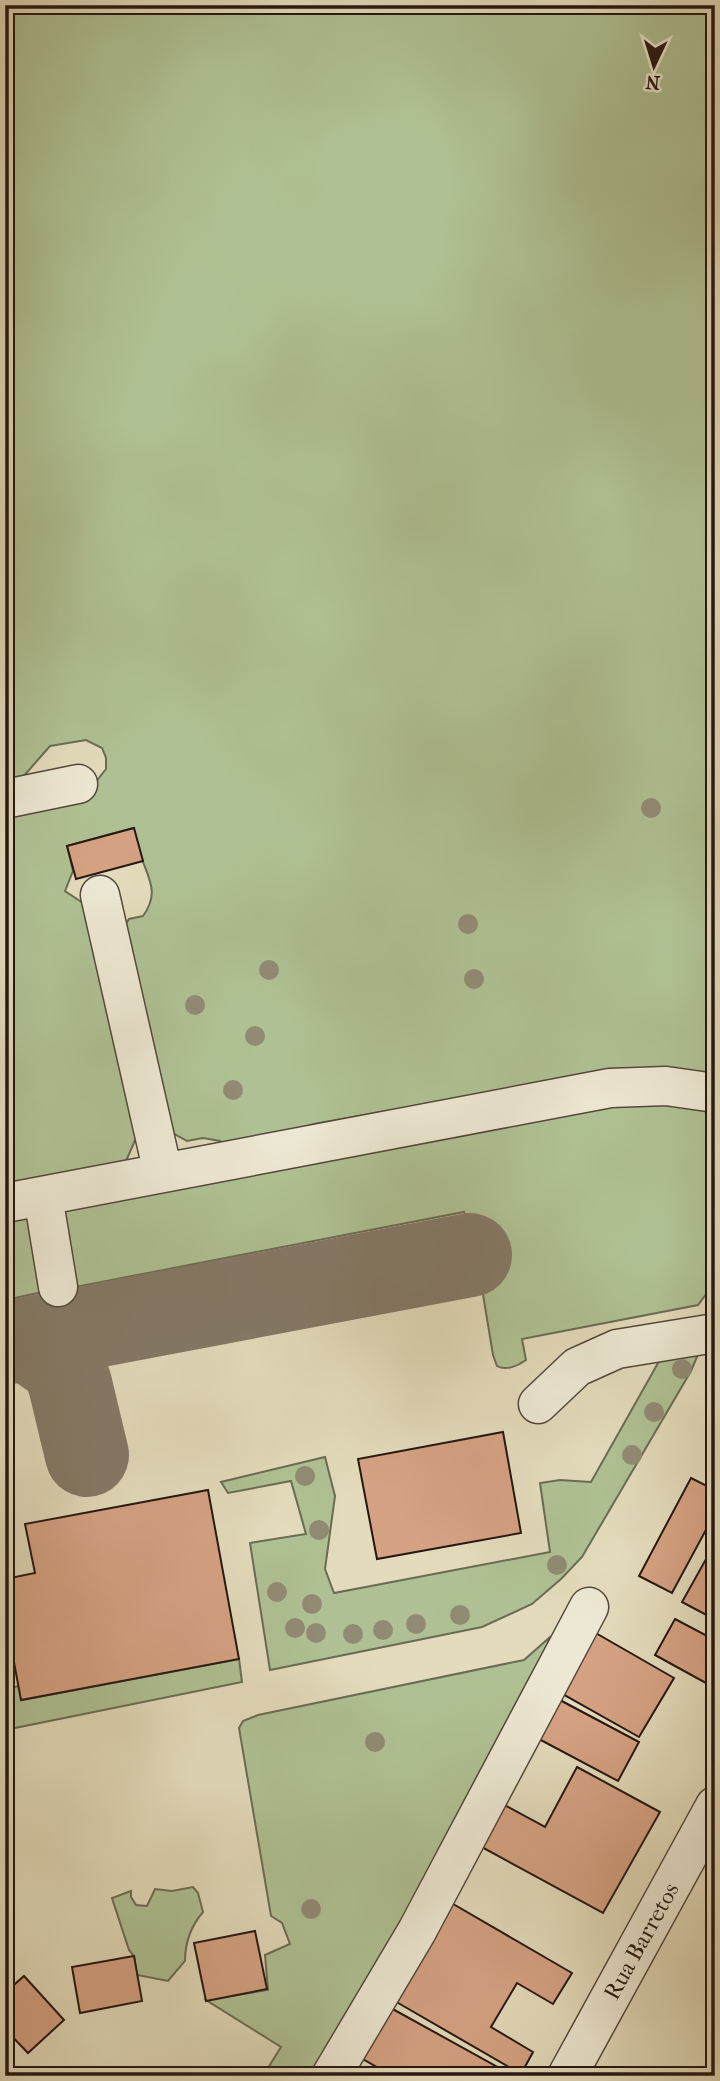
<svg xmlns="http://www.w3.org/2000/svg" width="720" height="2081" font-family="'IM FELL French Canon',serif">
<style>
.green{fill:#afc194;stroke:#6a6c53;stroke-width:2}
.lines{fill:none;stroke-linecap:round;stroke-linejoin:round}
.taxiway{stroke:#847966;stroke-width:84}
.building{fill:#d5a283;stroke:#251712;stroke-width:2}
.minor-casing{stroke:#54483c;stroke-width:41}
.minor{stroke:#ede8d3;stroke-width:38}
.tree{fill:#918b74}
.labels{text-anchor:middle;stroke-width:5;stroke-linejoin:round;paint-order:stroke}
.street-label{font-size:23px;fill:#251712;stroke:#ede8d3}
</style>
<rect width="100%" height="100%" fill="#e3dbbb"/>
<filter id="stains"><feTurbulence type="fractalNoise" baseFrequency=".00286" numOctaves="4"/><feColorMatrix values="0 0 0 0 .2 0 0 0 0 .09 0 0 0 0 .02 0 0 0 .5 -.17"/></filter>
<radialGradient id="worn" r=".72"><stop offset=".6" stop-color="#630" stop-opacity="0"/><stop offset="1" stop-color="#630" stop-opacity=".3"/></radialGradient>
<path class="green" d="M 5,5 L 715,7 L 715,1075 L 575,1077 L 314,1124 L 225,1151 L 220,1141 L 203,1138 L 187,1141 L 171,1132 L 124,927 L 129,919 L 143,916 C 158,895 151,883 143,862 C 139,851 137,839 133,828 L 67,846 L 73,871 L 65,891 L 83,903 L 136,1138 L 123,1168 L 5,1192 L 5,809 L 90,789 L 106,769 L 106,758 L 102,748 L 86,740 L 50,746 L 22,778 L 5,782 Z
M 610,1088 L 715,1093 L 715,1282 L 698,1305 L 522,1339 L 526,1360 C 518,1366 506,1371 497,1366 L 493,1355 L 476,1252 L 464,1212 L 70,1288 L 61,1206 Z
M 5,1205 L 31,1215 L 52,1290 L 5,1300 Z
M 671,1340 L 699,1352 L 691,1371 L 582,1557 L 561,1579 L 532,1604 L 482,1627 L 270,1670 L 250,1543 L 306,1534 L 291,1481 L 228,1493 L 221,1482 L 325,1457 L 335,1496 L 325,1569 L 334,1593 L 550,1552 L 540,1483 L 560,1480 L 591,1482 Z
M 549,1638 L 528,1721 L 330,2076 L 263,2076 L 281,2047 L 206,2000 L 268,1990 L 265,1955 L 290,1944 L 282,1923 L 271,1916 L 239,1728 L 243,1721 L 258,1715 L 524,1660 Z
M 239,1659 L 242,1682 L 5,1730 L 5,1689 L 19,1686 L 22,1700 Z
M 193,1887 L 198,1893 L 203,1912 C 191,1926 185,1942 185,1961 L 168,1981 L 137,1975 L 134,1956 L 129,1950 L 112,1898 L 131,1891 L 131,1897 L 136,1905 L 147,1906 L 155,1889 L 172,1891 Z"/>
<g class="lines">
<path class="taxiway" d="M 27,1339 L 63,1364 L 70,1384 L 87,1455
M 5,1343 L 470,1255"/>
</g>
<path class="building" d="M 134,828 L 143,861 L 76,879 L 67,846 Z
M 503,1432 L 521,1533 L 377,1559 L 358,1459 Z
M 691,1478 L 715,1490 L 715,1513 L 672,1593 L 639,1576 Z
M 208,1490 L 239,1659 L 21,1700 L 5,1614 L 5,1579 L 35,1573 L 25,1524 Z
M 715,1543 L 715,1614 L 712,1618 L 682,1602 Z
M 675,1619 L 715,1640 L 715,1688 L 655,1655 Z
M 594,1632 L 674,1678 L 639,1737 L 561,1693 Z
M 558,1699 L 639,1742 L 618,1781 L 537,1738 Z
M 577,1767 L 660,1812 L 603,1913 L 478,1845 L 501,1803 L 545,1827 Z
M 448,1901 L 572,1973 L 553,2004 L 517,1983 L 491,2027 L 533,2052 L 521,2074 L 393,2000 Z
M 255,1931 L 267,1989 L 206,2001 L 194,1943 Z
M 134,1956 L 142,2001 L 80,2013 L 72,1967 Z
M 24,1976 L 64,2020 L 28,2053 L 5,2029 L 5,1993 Z
M 389,2007 L 514,2076 L 378,2076 L 382,2070 L 361,2058 Z"/>
<g class="lines">
<g class="minor-casing">
<path id="minor" d="M 5,799 L 78,784
M 100,895 L 163,1173
M 43,1196 L 58,1287
M 5,1203 L 610,1088 L 666,1086 L 715,1093
M 538,1404 L 577,1367 L 617,1349 L 715,1333
M 331,2076 L 417,1931 L 589,1607
M 567,2076 L 715,1806"/>
</g>
<use href="#minor" class="minor"/>
</g>
<g class="tree">
<circle cx="651" cy="808" r="10"/>
<circle cx="468" cy="924" r="10"/>
<circle cx="269" cy="970" r="10"/>
<circle cx="474" cy="979" r="10"/>
<circle cx="195" cy="1005" r="10"/>
<circle cx="255" cy="1036" r="10"/>
<circle cx="233" cy="1090" r="10"/>
<circle cx="682" cy="1369" r="10"/>
<circle cx="654" cy="1412" r="10"/>
<circle cx="632" cy="1455" r="10"/>
<circle cx="305" cy="1476" r="10"/>
<circle cx="319" cy="1530" r="10"/>
<circle cx="557" cy="1565" r="10"/>
<circle cx="277" cy="1592" r="10"/>
<circle cx="312" cy="1604" r="10"/>
<circle cx="460" cy="1615" r="10"/>
<circle cx="416" cy="1624" r="10"/>
<circle cx="295" cy="1628" r="10"/>
<circle cx="383" cy="1630" r="10"/>
<circle cx="316" cy="1633" r="10"/>
<circle cx="353" cy="1634" r="10"/>
<circle cx="375" cy="1742" r="10"/>
<circle cx="311" cy="1909" r="10"/>
</g>
<g class="labels">
<g class="street-label">
<text transform="translate(641 1941) rotate(-61)" y="8">Rua Barretos</text>
</g>
</g>
<rect width="720" height="2081" fill="none" stroke="#e3dbbb" stroke-width="28"/>
<rect x="7" y="7" width="706" height="2067" fill="none" stroke="#251712" stroke-width="3.5"/>
<rect x="14" y="14" width="692" height="2053" fill="none" stroke="#251712" stroke-width="2"/>
<g transform="translate(654 66) rotate(184)" stroke="#ede8d3" stroke-width="5" paint-order="stroke">
<path d="M0-5L12 26L0 18L-12 26Z" fill="#251712"/>
<text y="-10" font-size="19" font-weight="bold" text-anchor="middle" fill="#251712">N</text>
</g>
<rect width="100%" height="100%" filter="url(#stains)"/>
<rect width="100%" height="100%" fill="url(#worn)"/>
</svg>
